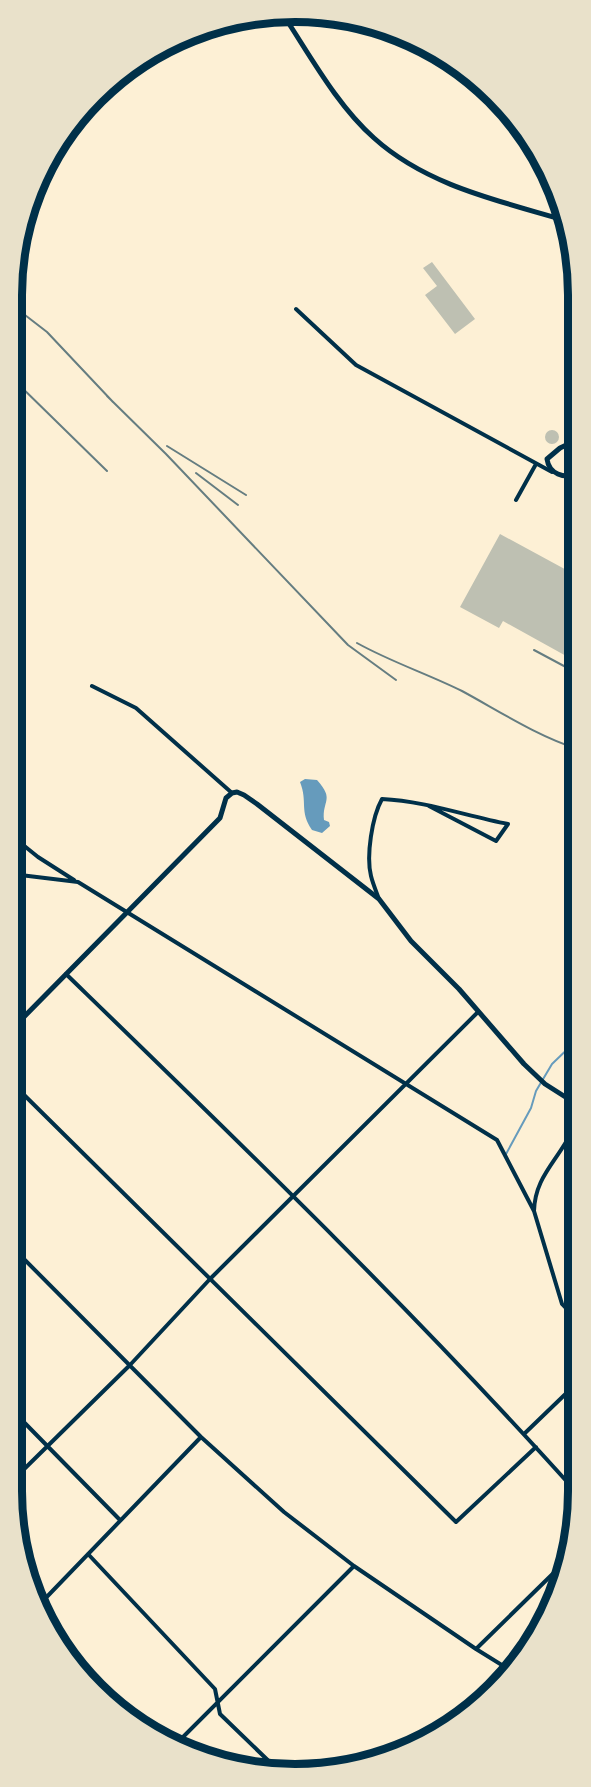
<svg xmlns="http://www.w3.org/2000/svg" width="591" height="1787" font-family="'Times New Roman',serif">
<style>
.water{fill:#669bbc}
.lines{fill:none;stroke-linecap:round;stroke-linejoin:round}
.stream{stroke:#669bbc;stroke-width:2}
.building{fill:#bec0b2}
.minor{stroke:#003049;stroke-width:4}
.tertiary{stroke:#003049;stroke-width:5}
.rail{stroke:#657d81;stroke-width:2}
.rim{fill:none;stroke:#003049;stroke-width:8}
</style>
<rect width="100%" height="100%" fill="#fdf0d5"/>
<path class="water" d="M 305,779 L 317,780 C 335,800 322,800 324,820 L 329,822 L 330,826 L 322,833 L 312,830 C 299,811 308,802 300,782 Z"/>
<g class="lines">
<path class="stream" d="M 505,1156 L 531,1108 L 536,1091 L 552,1064 L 578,1039"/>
</g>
<path class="building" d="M 432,262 L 475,319 L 455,334 L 425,295 L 437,286 L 423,268 Z
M545 437a7 7 0 1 1 14 0a7 7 0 1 1-14 0Z
M 500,534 L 572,573 L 565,585 L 577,592 L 577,662 L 503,621 L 499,628 L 460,607 Z"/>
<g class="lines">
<path class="minor" d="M 296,309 L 356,365 L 552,472
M 516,500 L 536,464
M 92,686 L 136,708 L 232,793
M 12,836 L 38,857 L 74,880
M 12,874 L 78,882 L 497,1140 L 534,1211 L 562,1304 L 579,1322
M 379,899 C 376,891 373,884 371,876 C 366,856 372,817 382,799 C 425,801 466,816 508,824 L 496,841 L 429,806
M 66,974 C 241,1144 416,1313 579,1495
M 12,1083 L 456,1522 L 536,1447
M 534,1211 C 535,1181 551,1167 566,1142 C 570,1134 574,1125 578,1116
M 12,1247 L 201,1437 L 284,1512 L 354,1566 L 476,1649 L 510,1670
M 12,1410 L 120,1520
M 524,1434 L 579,1381
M 12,1481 L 130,1365 L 210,1279 L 478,1012
M 88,1554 L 215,1689 L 220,1714 L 279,1771
M 38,1606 L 201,1437
M 476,1649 L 571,1556
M 173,1747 L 354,1566"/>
<path class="tertiary" d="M 284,16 C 311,57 337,105 374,138 C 427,186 500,201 567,221
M 577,440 L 560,448 L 547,459 C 549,474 564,479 577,474
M 12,1029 L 220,818 L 226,798 L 232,793 L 237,792 L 244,795 L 257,804 L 379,899 L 411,941 L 459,989 L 524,1064 L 545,1084 L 578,1105"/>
<path class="rail" d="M 12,305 L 47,332 L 113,402
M 12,378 L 107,471
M 12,393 L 24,404
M 107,396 L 166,454 L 348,645 L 396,680
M 167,446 L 246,495
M 196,473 L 238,505
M 357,643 C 391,662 428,674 462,691 C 499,711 537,736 578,749
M 534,650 L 577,673"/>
</g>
<path d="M0 0H591V1787H0ZM295 22H295A273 273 0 0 1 568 295V1491A273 273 0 0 1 295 1764H295A273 273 0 0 1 22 1491V295A273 273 0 0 1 295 22Z" fill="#e9e1ca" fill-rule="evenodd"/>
<path class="rim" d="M295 22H295A273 273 0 0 1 568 295V1491A273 273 0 0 1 295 1764H295A273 273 0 0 1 22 1491V295A273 273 0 0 1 295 22Z"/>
</svg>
